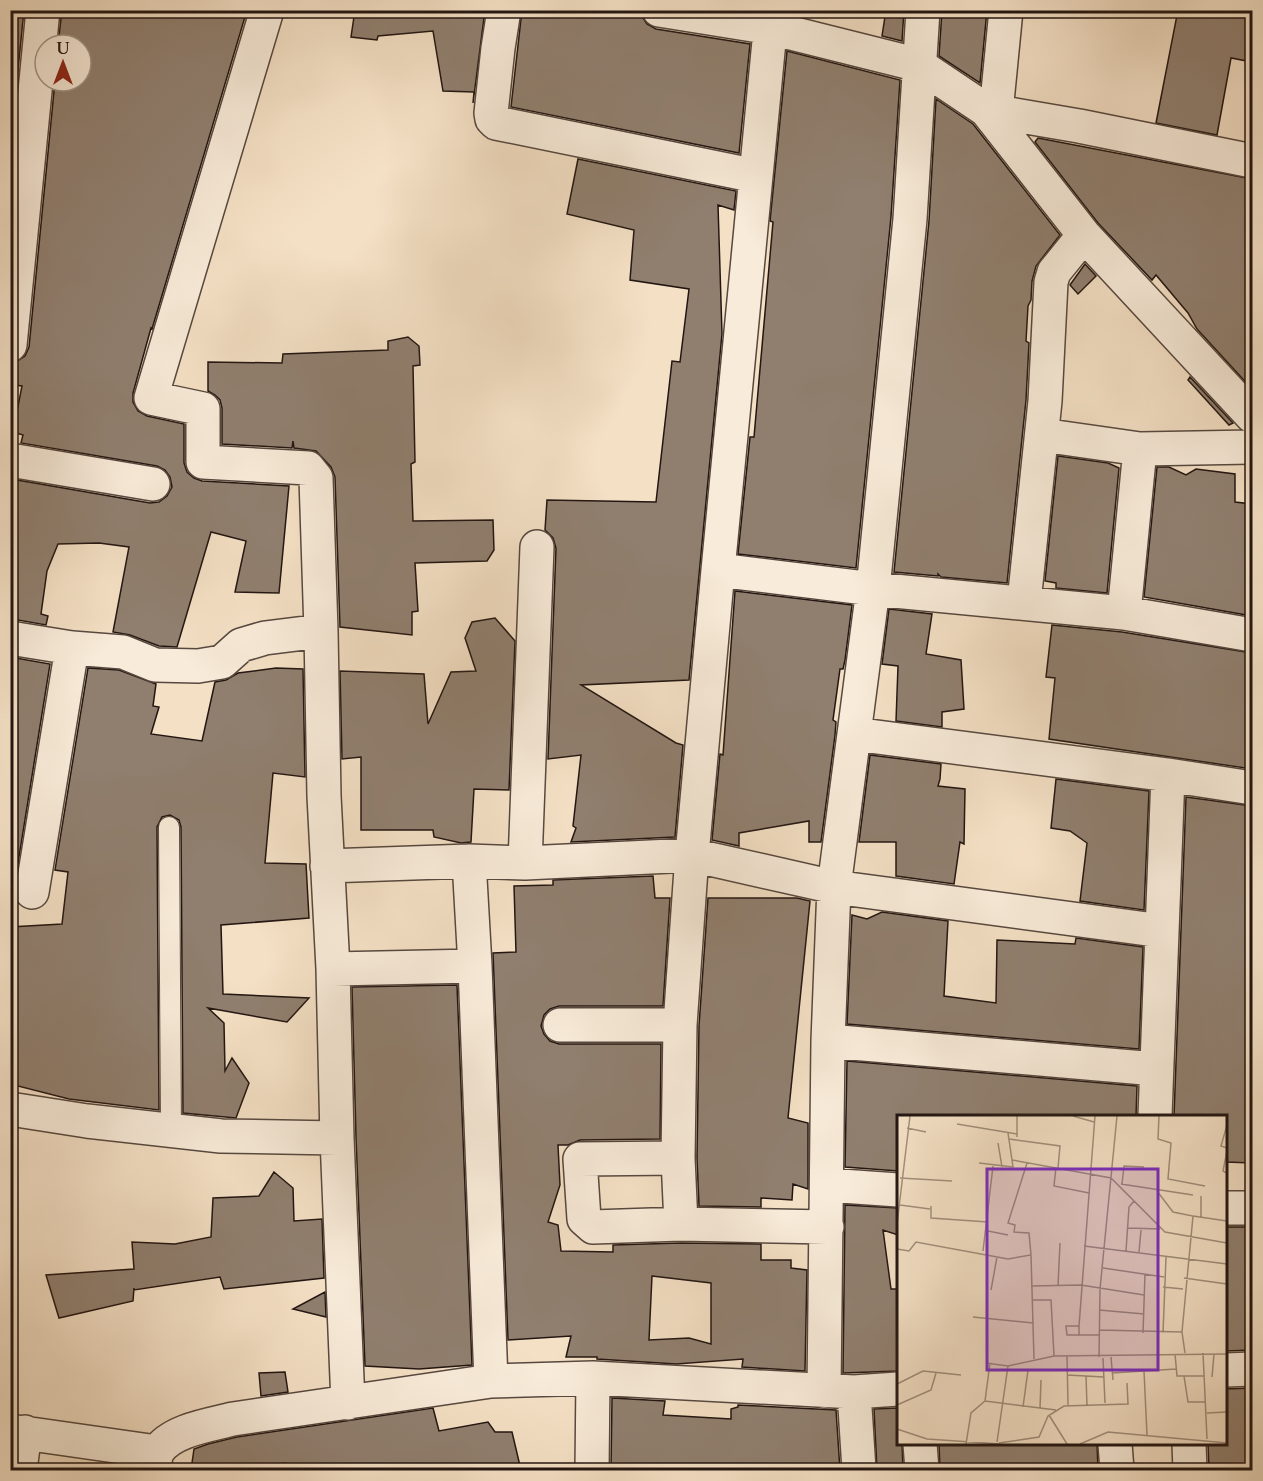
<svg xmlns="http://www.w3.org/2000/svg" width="1263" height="1481" font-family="Cardo,serif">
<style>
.building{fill:#907f6f;stroke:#231612;stroke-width:1.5;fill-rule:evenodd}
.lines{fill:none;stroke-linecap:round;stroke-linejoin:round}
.lane-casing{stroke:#57483f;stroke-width:22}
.street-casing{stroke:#57483f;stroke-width:36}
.lane{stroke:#f8ebd9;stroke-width:20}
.street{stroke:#f8ebd9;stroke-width:33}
.inset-road{fill:none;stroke:#a08f7d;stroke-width:1.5}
.view{fill:#7b2cbf;fill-opacity:0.15;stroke:#7b2cbf;stroke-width:3}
.inset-edge{fill:none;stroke:#231612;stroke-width:3}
</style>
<rect width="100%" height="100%" fill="#f4e0c5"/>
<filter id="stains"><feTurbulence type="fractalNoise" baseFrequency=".00333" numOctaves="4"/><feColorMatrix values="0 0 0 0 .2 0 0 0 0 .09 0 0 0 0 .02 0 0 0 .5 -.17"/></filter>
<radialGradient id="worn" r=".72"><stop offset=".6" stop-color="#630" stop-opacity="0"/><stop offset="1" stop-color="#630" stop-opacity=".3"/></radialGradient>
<path class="building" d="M 10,10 L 24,10 L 10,149 Z
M 62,10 L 247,10 L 152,329 L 151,328 L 133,393 L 133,402 L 138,411 L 147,416 L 184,424 L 184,463 L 187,472 L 194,478 L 202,481 L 289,486 L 279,593 L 235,592 L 246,541 L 211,532 L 177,647 L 159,646 L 130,635 L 113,632 L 129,547 L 99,543 L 58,544 L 47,571 L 41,614 L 48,616 L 46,625 L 12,619 L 14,604 L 10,604 L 11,479 L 150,503 L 159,502 L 167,496 L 172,487 L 170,477 L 165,470 L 157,466 L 21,443 L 23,435 L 13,432 L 22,386 L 14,385 L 16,362 L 25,356 L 29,347 L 55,81 L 81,81 L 81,45 L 58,45 Z
M 355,10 L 485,10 L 473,103 L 474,92 L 443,91 L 433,31 L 378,36 L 377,40 L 351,37 Z
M 522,10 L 616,10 L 641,15 L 647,24 L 656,29 L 750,44 L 739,153 L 511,107 Z
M 886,10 L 904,10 L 902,41 L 882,36 Z
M 942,10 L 987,10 L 980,83 L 939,56 Z
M 1178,10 L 1252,10 L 1252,62 L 1231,58 L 1217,135 L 1156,123 Z
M 787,51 L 900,80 L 891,217 L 856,568 L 738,554 L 750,437 L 754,437 L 773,222 L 770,221 Z
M 936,99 L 973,124 L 1060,235 L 1036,266 L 1032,281 L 1031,300 L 1028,306 L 1026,341 L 1029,343 L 1026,400 L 1007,583 L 941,577 L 938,574 L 938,576 L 894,572 L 929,221 Z
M 1038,138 L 1252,179 L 1252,389 L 1197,329 L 1188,313 L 1156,275 L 1152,280 L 1098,223 L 1035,142 Z
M 578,159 L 736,191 L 734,210 L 718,205 L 722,334 L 689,680 L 581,685 L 676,743 L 683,745 L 675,837 L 571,842 L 576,828 L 573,826 L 581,755 L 548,759 L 556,548 L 553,538 L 545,530 L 547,500 L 656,502 L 672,361 L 680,362 L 689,289 L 630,280 L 634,230 L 567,214 Z
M 1085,264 L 1096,276 L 1078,294 L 1070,285 Z
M 408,337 L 419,346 L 420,365 L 413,366 L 415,462 L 411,464 L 413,521 L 493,520 L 494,550 L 487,561 L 415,563 L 418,611 L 412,612 L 412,635 L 340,627 L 335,477 L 331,467 L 316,451 L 294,448 L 293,441 L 292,448 L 222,444 L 222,408 L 220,400 L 215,395 L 208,391 L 208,362 L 282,363 L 283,354 L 388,350 L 388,341 Z
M 1190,377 L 1233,423 L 1229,425 L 1188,380 Z
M 1058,456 L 1108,463 L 1119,468 L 1107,593 L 1056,588 L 1056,583 L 1045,581 Z
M 1157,467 L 1169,467 L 1186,475 L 1196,469 L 1235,474 L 1235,502 L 1252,504 L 1252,616 L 1144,597 Z
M 735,591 L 852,605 L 845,660 L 843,669 L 840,669 L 833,720 L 836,722 L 835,735 L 821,842 L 809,842 L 809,821 L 739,833 L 739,846 L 712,840 L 720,754 L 723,755 Z
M 889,609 L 932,614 L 926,654 L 961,660 L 964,709 L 942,712 L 942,727 L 896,721 L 898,666 L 882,664 Z
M 495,618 L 515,641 L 509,790 L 474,789 L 471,842 L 461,843 L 434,837 L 433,830 L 361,830 L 361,757 L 342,759 L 340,671 L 424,674 L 428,724 L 451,672 L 476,671 L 465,638 L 472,622 Z
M 1052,625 L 1122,632 L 1252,653 L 1252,769 L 1049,739 L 1055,678 L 1046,677 Z
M 10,657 L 50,664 L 18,863 L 10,862 Z
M 88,668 L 119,670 L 156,684 L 153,706 L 159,707 L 151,734 L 202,741 L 215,682 L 226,680 L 238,673 L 276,668 L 303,669 L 305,777 L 273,773 L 265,863 L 306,864 L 309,918 L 221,925 L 223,994 L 309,998 L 287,1022 L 208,1008 L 224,1023 L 225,1071 L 232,1058 L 249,1083 L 236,1118 L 183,1113 L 181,827 L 179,820 L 170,815 L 162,817 L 157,827 L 159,1110 L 69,1099 L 10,1084 L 10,927 L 62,924 L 68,872 L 55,870 Z
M 870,755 L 941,764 L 940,779 L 938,786 L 965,789 L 964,844 L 960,842 L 954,884 L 896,876 L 896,842 L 859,842 Z
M 1056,779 L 1149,791 L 1144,910 L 1080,901 L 1087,843 L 1070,831 L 1051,828 Z
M 1186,797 L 1252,806 L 1252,1163 L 1226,1162 L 1226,1116 L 1174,1116 Z
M 653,876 L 655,898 L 670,898 L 663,1006 L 559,1006 L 550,1009 L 544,1015 L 541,1026 L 544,1034 L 550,1041 L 559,1044 L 661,1044 L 660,1139 L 580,1140 L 568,1145 L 558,1145 L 560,1185 L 548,1222 L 558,1225 L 561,1251 L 613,1252 L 613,1245 L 681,1243 L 761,1244 L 761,1260 L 791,1260 L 791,1268 L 807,1270 L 805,1371 L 742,1367 L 743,1359 L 676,1364 L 597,1359 L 597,1357 L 566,1357 L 571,1336 L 508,1340 L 493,953 L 516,952 L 514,886 L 553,885 L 553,880 ZM 652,1276 L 711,1283 L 711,1344 L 689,1338 L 649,1340 Z
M 708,898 L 797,898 L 810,901 L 788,1118 L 808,1123 L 808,1189 L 793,1184 L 792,1200 L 761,1198 L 761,1207 L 699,1206 L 697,1158 L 699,1026 Z
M 882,912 L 948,921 L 944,996 L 996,1003 L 997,940 L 1075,944 L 1076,938 L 1143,947 L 1139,1049 L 847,1024 L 852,915 L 867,919 Z
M 457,985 L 472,1365 L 419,1369 L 365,1366 L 356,1137 L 352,987 Z
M 847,1061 L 1137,1086 L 1136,1116 L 898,1116 L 898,1171 L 845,1167 Z
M 274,1172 L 293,1188 L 294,1221 L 322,1219 L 324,1278 L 224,1289 L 220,1277 L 134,1290 L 134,1288 L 133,1301 L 59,1318 L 46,1275 L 134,1269 L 132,1242 L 175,1244 L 211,1237 L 213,1198 L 259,1196 Z
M 845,1205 L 898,1208 L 898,1235 L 883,1230 L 891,1289 L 898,1289 L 898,1371 L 843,1373 Z
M 1226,1227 L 1252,1227 L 1252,1350 L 1226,1351 Z
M 325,1292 L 326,1317 L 293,1309 Z
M 285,1372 L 288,1392 L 261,1396 L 259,1373 Z
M 1252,1388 L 1252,1470 L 1209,1470 L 1208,1443 L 1226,1443 L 1226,1389 Z
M 612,1398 L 665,1401 L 663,1415 L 731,1419 L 731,1409 L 738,1407 L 738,1405 L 836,1410 L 840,1470 L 611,1470 Z
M 433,1408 L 439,1431 L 488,1422 L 495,1432 L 512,1432 L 521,1470 L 310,1470 L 283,1463 L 280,1470 L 191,1470 L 194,1449 L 208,1444 L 237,1437 Z
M 898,1408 L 898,1443 L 902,1443 L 903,1470 L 877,1470 L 874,1409 Z
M 939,1443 L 1097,1443 L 1098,1470 L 940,1470 Z"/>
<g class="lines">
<g class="lane-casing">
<path id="lane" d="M 169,827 L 171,1130"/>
</g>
<g class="street-casing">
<path id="street" d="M 504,10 L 498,48 L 491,113 L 492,119 L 496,123 L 756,176
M 659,10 L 771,28 L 919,65 L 986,110 L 1084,235 L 1252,416
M 772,10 L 718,570 L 692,855 L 680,1025 L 678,1158 L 681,1224 L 827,1227
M 986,110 L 1079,126 L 1252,161
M 996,112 L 1006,10
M 10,345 L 43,10
M 1042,435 L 1140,449 L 1252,447
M 10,460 L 153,484
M 718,570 L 873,589 L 1124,613 L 1252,635
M 1024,602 L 1045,401 L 1051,282 L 1054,272 L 1084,235
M 1124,613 L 1140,449
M 321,631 L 324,796 L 333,969 L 337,1138 L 348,1403
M 10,638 L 72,648 L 123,652 L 155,665 L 198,666 L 222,662 L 241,645 L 265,638 L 321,631 L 316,478 L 308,468 L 203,462 L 203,409 L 151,398 L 267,10
M 854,734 L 1168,775 L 1252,788
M 469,861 L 475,966
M 525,863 L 537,547
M 327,866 L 469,861 L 525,863 L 692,855 L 834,887 L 1162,931
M 32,892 L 72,648
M 333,969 L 475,966 L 491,1381
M 560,1025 L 680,1025
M 828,1041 L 1156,1069
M 10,1109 L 87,1121 L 221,1136 L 337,1138
M 1155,1116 L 1168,775
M 678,1158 L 580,1159 L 584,1219 L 593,1227 L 681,1224
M 827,1185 L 898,1190
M 1226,1208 L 1252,1208
M 1226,1370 L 1252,1369
M 824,1391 L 828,1041 L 834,887 L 873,589 L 910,219 L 923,10
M 854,1392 L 859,1470
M 10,1431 L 157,1452
M 920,1444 L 922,1470
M 1115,1444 L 1117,1470
M 1189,1444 L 1190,1470
M 20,1470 L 25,1432
M 154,1470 C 155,1465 155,1456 158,1451 C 172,1430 210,1425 233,1419 L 491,1381 L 593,1378 L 854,1392 L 898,1389
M 592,1470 L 593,1378"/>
</g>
<use href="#lane" class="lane"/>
<use href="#street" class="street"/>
</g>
<g transform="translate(897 1115)">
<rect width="330" height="330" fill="#f4e0c5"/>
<path class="inset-road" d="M 120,1 L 120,22M 176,1 L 197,7M 198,1 L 182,211 L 182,220 L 202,220M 262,1 L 261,24 L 274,28 L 271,64 L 308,71M 60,9 L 120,19M 330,10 L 324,31 L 330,33M 10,13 L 29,17M 112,24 L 163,31 L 161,53M 101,28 L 105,52M 330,36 L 326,56 L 330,58M 115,45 L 214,63 L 268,117 L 330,128M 82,48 L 116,52 L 111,18M 159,52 L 157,71 L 192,78M 3,63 L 55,66M 224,69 L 296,80M 225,69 L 227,51 L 247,52M 304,81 L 304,102M 3,90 L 33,94M 34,91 L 34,103 L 91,107M 296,101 L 330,106M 0,109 L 13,1M 231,113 L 263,114M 91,116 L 111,120M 187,131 L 330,149M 0,134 L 12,136 L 19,127 L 111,144 L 134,140 L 132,118 L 117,117 L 118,110 L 111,108 L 130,48M 86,136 L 96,51M 229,136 L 232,92 L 237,86M 242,137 L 244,115M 134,140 L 137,244M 206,153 L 267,162M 287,163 L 330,169M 134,171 L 184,170 L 247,180M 161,171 L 163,128M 266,172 L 286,174M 94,175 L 100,142M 135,185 L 154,185 L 157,241M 202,195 L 247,199M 76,202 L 136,208M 182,211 L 169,211 L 170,220 L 182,220M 202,215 L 285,217 L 296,101 L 276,97 L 260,76M 285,217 L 288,238M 246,218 L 248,159M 266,218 L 269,142M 306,238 L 310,324M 278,239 L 280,261 L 307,261M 170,241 L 171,290M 202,242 L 203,174 L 220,1M 214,242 L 216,265M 206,243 L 208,288M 89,248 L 111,251 L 157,241 L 330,239M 247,256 L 250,320M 215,258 L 279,254M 170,260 L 207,262M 189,261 L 190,291M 287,261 L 291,287 L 309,287M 315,262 L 317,239M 0,269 L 26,256 L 64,260M 88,286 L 93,248M 0,290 L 34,275 L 39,258M 126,292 L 131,255M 143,293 L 144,265M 310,298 L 330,297M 152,300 L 170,329M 0,314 L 30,324 L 103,329M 100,327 L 111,251M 102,328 L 142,322 L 151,301 L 167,291 L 231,289 L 230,268M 69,329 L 74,298 L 88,286 L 159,295M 183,329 L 211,317 L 330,328"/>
<path class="view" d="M 90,54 L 261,54 L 261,255 L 90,255 Z"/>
<rect width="330" height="330" class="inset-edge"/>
</g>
<rect width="1263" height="1481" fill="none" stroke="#f4e0c5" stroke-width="36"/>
<rect x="12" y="12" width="1239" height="1457" fill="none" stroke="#231612" stroke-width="3"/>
<rect x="18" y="18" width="1227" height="1445" fill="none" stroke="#231612" stroke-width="1.5"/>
<g transform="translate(63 63)"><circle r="28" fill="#f8ebd9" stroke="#a39689" stroke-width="1.5"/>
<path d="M0-4.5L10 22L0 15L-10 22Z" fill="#8f2418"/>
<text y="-9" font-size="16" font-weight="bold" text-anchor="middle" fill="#231612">U</text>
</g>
<rect width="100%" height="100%" filter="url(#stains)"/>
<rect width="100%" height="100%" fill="url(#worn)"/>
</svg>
